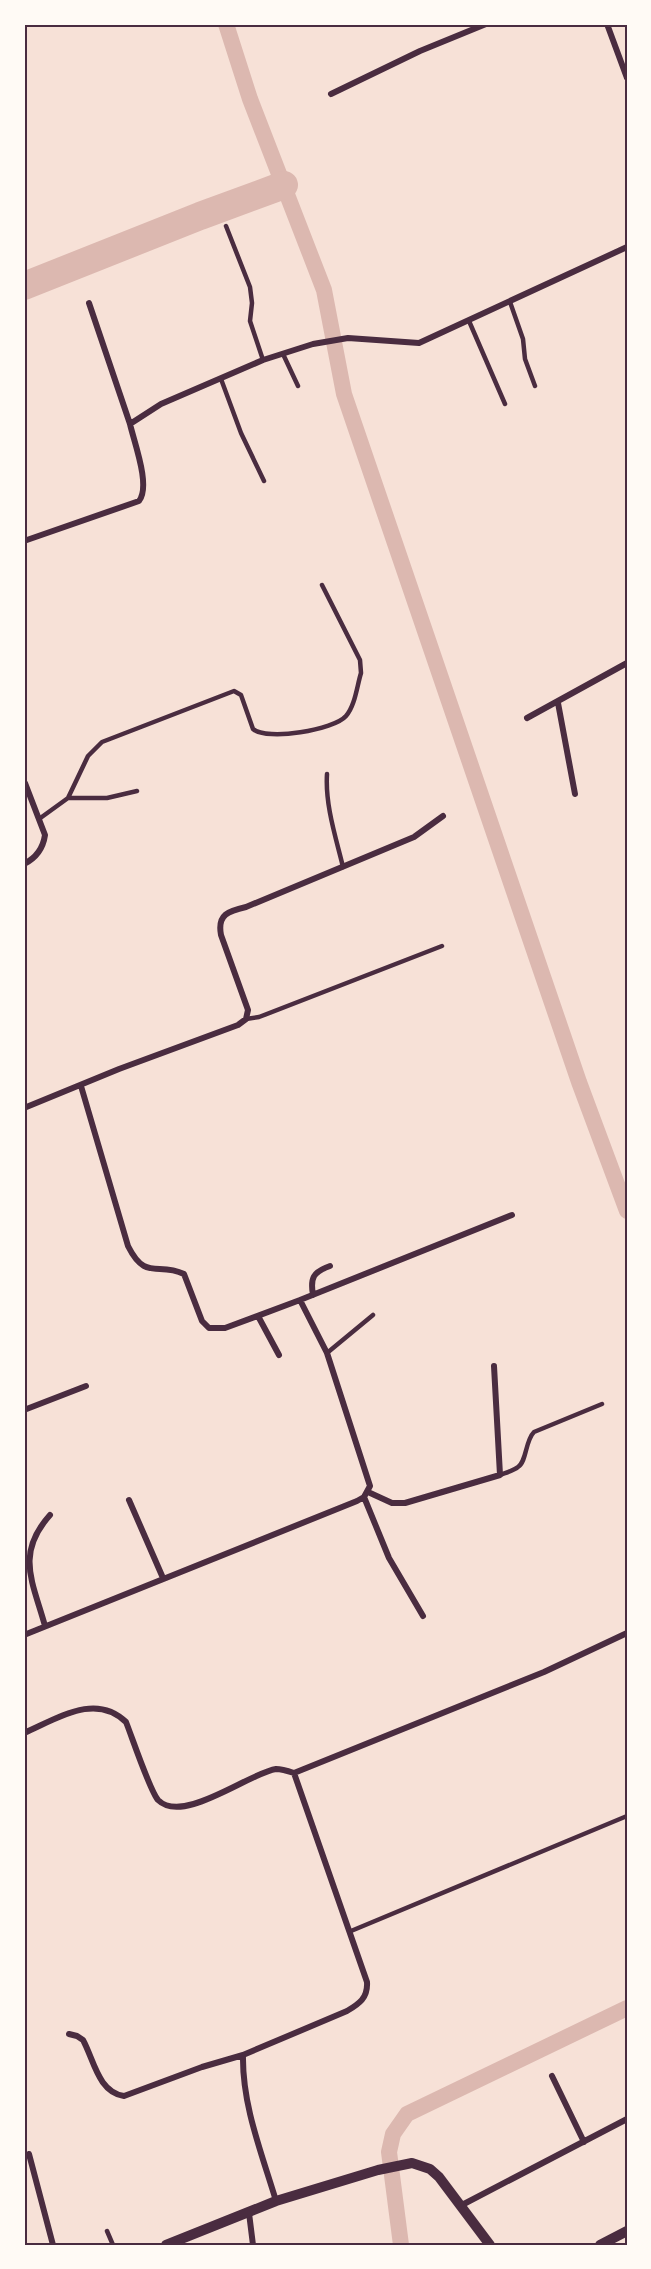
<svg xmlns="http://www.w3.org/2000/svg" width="651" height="2269" font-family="'Public Sans',sans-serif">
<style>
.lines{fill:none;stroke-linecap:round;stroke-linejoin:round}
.canal{stroke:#dcb8b0;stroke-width:16}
.river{stroke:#dcb8b0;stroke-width:28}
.service{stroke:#4a2c40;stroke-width:4.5}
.minor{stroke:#4a2c40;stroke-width:6}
.tertiary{stroke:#4a2c40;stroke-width:10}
.neatline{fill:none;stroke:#4a2c40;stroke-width:2}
</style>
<rect width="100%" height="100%" fill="#f7e1d7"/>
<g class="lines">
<path class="canal" d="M 226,24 L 250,99 L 324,290 L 344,394 L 579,1082 L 627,1211
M 401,2245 L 389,2152 L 393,2134 L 407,2114 L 627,2008"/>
<path class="river" d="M 24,286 L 200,216 L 284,185"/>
<path class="service" d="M 226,226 L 250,287 L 252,303 L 250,321 L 263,360
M 510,302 L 523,339 L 525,359 L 535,386
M 469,321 L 505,404
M 283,354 L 298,386
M 221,379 L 241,433 L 264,481
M 327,774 C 325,805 336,838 343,867
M 68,798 L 107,798 L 137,791
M 39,819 L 68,798 L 88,756 L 102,742 L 234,691 L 241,695 L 253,729 C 267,741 334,730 346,716 C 355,706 357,686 361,673 L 360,660 L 322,585
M 246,1019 L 259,1017 L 442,946
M 327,1353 L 373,1315
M 500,1475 C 505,1473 513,1471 518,1467 C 527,1461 525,1441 534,1432 L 602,1404
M 351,1931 L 627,1816
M 107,2231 L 113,2245"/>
<path class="minor" d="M 607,24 L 627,78
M 331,94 L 420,51 L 486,24
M 24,219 L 24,220
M 89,303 L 130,424
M 24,541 L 139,501 C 151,486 134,442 130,424 L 161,404 L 263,360 L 313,344 L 348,338 L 419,343 L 627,247
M 558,703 L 575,794
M 527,718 L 627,663
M 24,864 C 36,858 43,849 45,835 L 25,783
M 24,1108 L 119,1069 L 238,1025 L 246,1019 L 248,1010 L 221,935 C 217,914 229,911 246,907 L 414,837 L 443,816
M 313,1295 C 310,1278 313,1272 330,1266
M 300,1300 L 512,1215
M 258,1316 L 279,1355
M 24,1410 L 86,1386
M 368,1492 L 392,1503 L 405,1503 L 500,1475 L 494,1366
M 364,1497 L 389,1558 L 423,1616
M 129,1500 L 163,1578
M 45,1626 C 33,1582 15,1554 50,1515
M 24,1635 L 357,1501 L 364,1497 L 370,1486 L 327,1353 L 300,1300 L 225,1328 L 209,1328 L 202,1321 L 184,1274 C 158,1261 146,1282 128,1246 L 81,1086
M 24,1733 C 57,1719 95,1692 126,1722 C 132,1737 150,1791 158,1800 C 183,1825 249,1773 276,1769 C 282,1769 288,1771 294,1773 L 544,1672 L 627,1633
M 69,2034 L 77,2036 L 83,2040 C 94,2060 98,2092 124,2096 L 202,2067 L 243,2055 L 347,2011 C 359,2004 368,1998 367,1982 L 294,1773
M 243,2055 C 242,2105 262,2154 276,2201
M 552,2076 L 584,2142
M 29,2154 L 53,2245
M 460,2206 L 627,2119
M 249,2213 L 253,2245"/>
<path class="tertiary" d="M 166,2245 L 276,2201 L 378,2170 L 412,2163 L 430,2169 L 439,2177 L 490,2245
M 600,2245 L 627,2231"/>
</g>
<rect width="651" height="2269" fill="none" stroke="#fffaf5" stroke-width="51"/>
<rect x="26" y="26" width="600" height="2218" class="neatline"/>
</svg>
